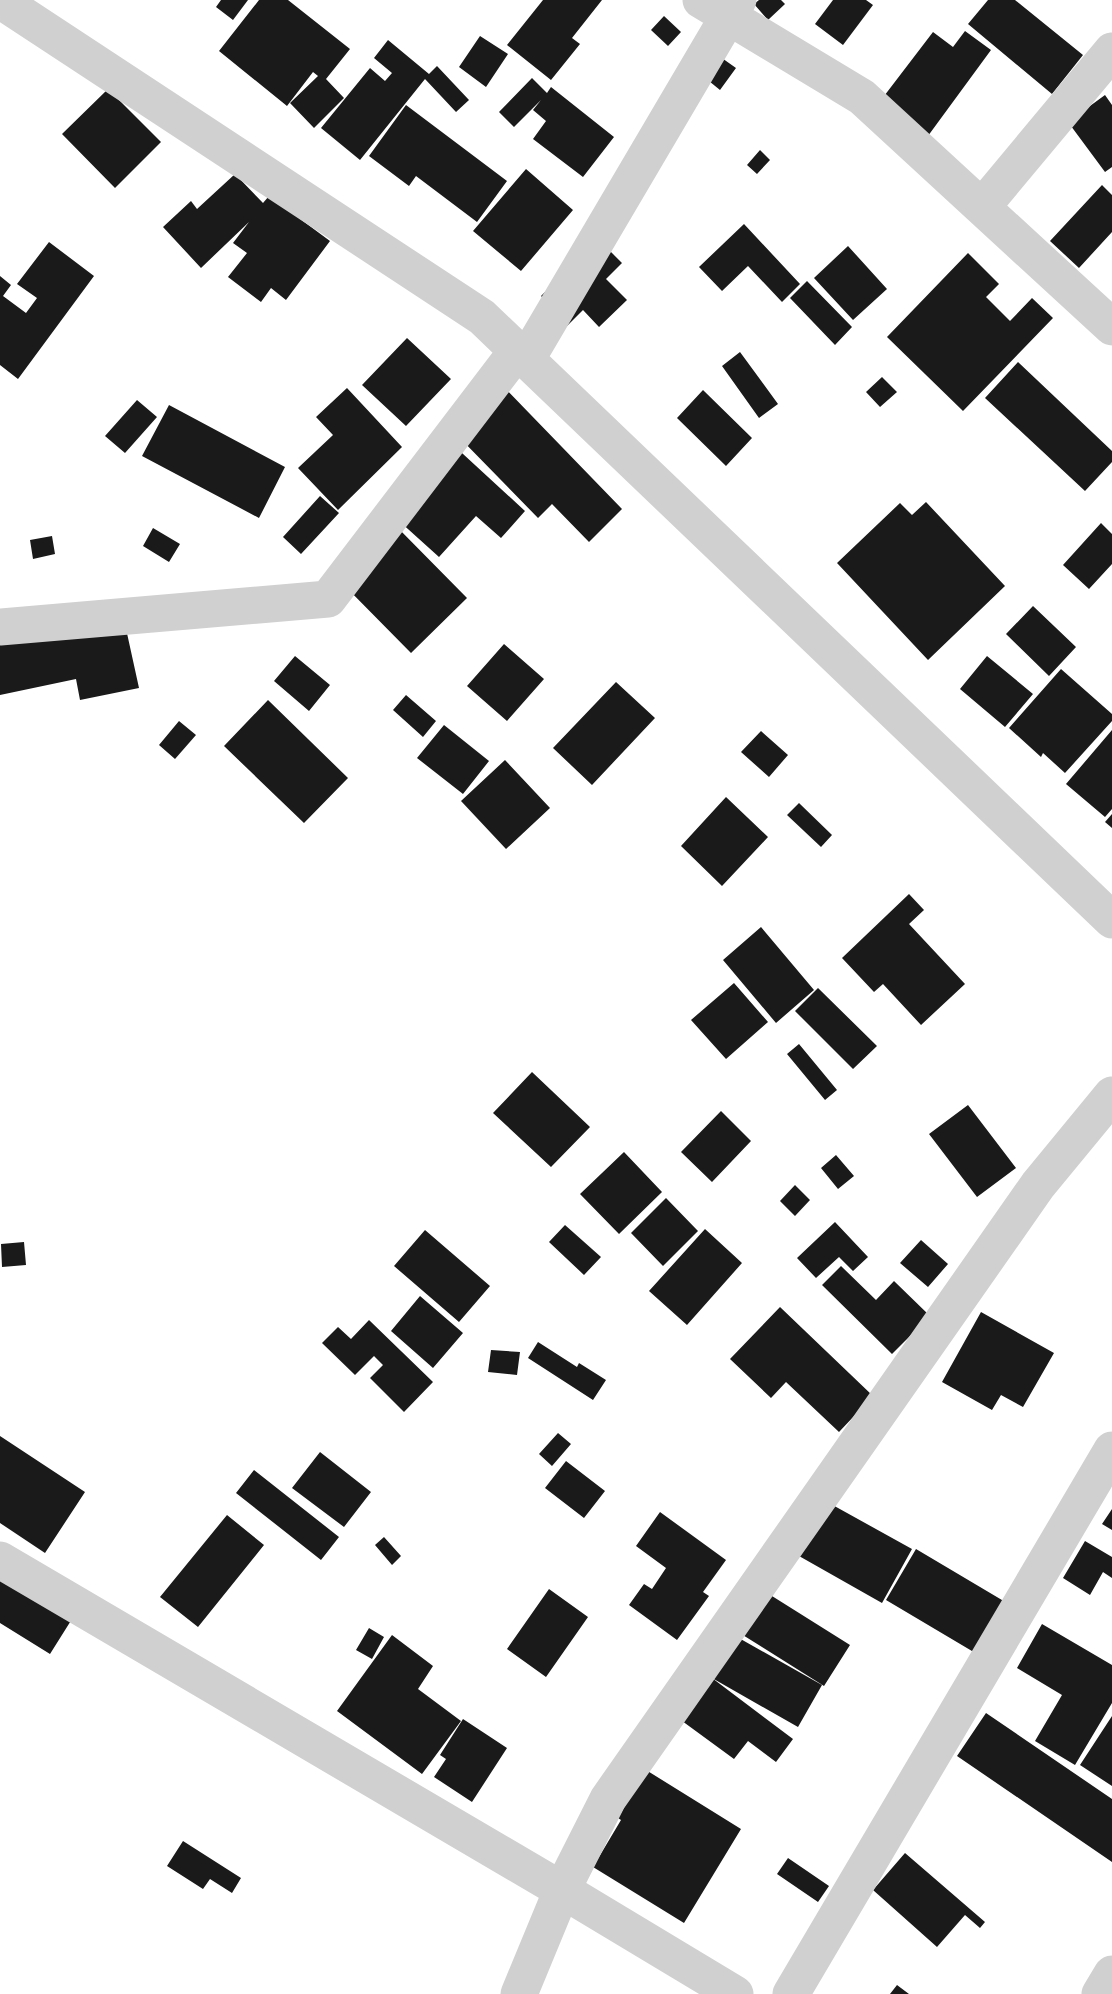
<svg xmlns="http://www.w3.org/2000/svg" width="1112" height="1994" font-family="'Titillium Web',sans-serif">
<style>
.building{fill:#1a1a1a}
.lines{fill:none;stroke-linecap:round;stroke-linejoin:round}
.minor{stroke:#d0d0d0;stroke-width:37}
</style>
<rect width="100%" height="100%" fill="#fff"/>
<path class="building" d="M 221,0 L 248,0 L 233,20 L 216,7 Z
M 259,0 L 288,0 L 350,49 L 326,79 L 344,98 L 314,128 L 290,103 L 318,76 L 313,72 L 287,106 L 219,51 Z
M 543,0 L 602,0 L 572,38 L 580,44 L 551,80 L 507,45 Z
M 759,0 L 781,0 L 785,4 L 768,20 L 754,4 Z
M 833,0 L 866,0 L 873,5 L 843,45 L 815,24 Z
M 988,0 L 1015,0 L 1083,55 L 1052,94 L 968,24 Z
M 664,16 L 681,32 L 668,46 L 651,30 Z
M 965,31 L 991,50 L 925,140 L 878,104 L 933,32 L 953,47 Z
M 480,36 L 508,54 L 486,87 L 459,67 Z
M 388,40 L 429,74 L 437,66 L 469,100 L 456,112 L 425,79 L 360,160 L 321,128 L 370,68 L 385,81 L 392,73 L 374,58 Z
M 719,56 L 736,68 L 720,90 L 704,77 Z
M 532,78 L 547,93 L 551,87 L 614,137 L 583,177 L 533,139 L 546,121 L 533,110 L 541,100 L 514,127 L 499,112 Z
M 108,89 L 161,142 L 115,188 L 62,134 Z
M 1105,95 L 1112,105 L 1112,167 L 1105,172 L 1068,122 Z
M 406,105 L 507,181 L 477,222 L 416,176 L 409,186 L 369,156 Z
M 760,150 L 770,160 L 757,174 L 747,165 Z
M 526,169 L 573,210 L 521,271 L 473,231 Z
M 235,174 L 263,203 L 269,196 L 330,241 L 286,300 L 271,288 L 261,302 L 228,277 L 247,253 L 233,243 L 249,222 L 201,268 L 163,227 L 191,201 L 197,209 Z
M 1102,185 L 1112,195 L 1112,232 L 1079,268 L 1050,241 Z
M 744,224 L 800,284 L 782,302 L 748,266 L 722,291 L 699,267 Z
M 598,239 L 622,263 L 606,279 L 627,300 L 599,327 L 583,310 L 563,330 L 556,311 L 541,296 Z
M 49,242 L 94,276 L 18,379 L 0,365 L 0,276 L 11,285 L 3,296 L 26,313 L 37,298 L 17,284 Z
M 848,246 L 887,289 L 853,320 L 814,278 Z
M 968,253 L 999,284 L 986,297 L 1010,321 L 1032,298 L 1053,318 L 963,411 L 887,337 Z
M 807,281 L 852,327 L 835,345 L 790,298 Z
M 407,338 L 451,379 L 406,426 L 362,385 Z
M 740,352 L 778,404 L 759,418 L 722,366 Z
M 1018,362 L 1112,451 L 1112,462 L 1085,491 L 985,398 Z
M 882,377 L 897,392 L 880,407 L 866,392 Z
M 502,385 L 622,509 L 589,542 L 552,504 L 538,518 L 454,432 Z
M 347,388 L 402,447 L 338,510 L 298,468 L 333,435 L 316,417 Z
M 703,390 L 752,438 L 726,466 L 677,418 Z
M 137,400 L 157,417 L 125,453 L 105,436 Z
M 169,405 L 285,467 L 259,518 L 142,456 Z
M 450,442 L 525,511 L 501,538 L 476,516 L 439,557 L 388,511 Z
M 320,496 L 339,513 L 301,554 L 283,537 Z
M 926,502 L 1005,586 L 928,660 L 837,563 L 900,503 L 912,515 Z
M 1101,523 L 1112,534 L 1112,564 L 1089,589 L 1063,565 Z
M 395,525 L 467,598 L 411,653 L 339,580 Z
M 153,528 L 180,544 L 169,562 L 143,546 Z
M 52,536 L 55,554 L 33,559 L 30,540 Z
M 1033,606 L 1076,647 L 1049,676 L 1006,634 Z
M 123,615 L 139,688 L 80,700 L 76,679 L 0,695 L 0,641 Z
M 504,644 L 544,679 L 507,721 L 467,686 Z
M 295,656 L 330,685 L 309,711 L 274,681 Z
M 987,656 L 1033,694 L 1005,727 L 960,689 Z
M 1061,669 L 1112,714 L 1112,721 L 1065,773 L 1043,753 L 1041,757 L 1009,728 Z
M 616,682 L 655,718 L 592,785 L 553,748 Z
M 406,695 L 436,721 L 423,737 L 393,710 Z
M 268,700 L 348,778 L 304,823 L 224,746 Z
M 179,721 L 196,735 L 175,759 L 159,745 Z
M 444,725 L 489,761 L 463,794 L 417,758 Z
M 1112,730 L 1112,809 L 1105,817 L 1066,784 Z
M 761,731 L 788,755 L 769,777 L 741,752 Z
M 505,760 L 550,808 L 506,849 L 461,801 Z
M 726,797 L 768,837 L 722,886 L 681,846 Z
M 799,803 L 832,835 L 821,847 L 787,815 Z
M 1112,814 L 1112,828 L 1105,822 Z
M 909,894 L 924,910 L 909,924 L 965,984 L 921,1025 L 883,984 L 874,992 L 842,958 Z
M 761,927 L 814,990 L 776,1023 L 723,960 Z
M 734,983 L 768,1022 L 726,1059 L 691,1020 Z
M 818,988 L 877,1046 L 853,1069 L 795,1011 Z
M 799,1044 L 837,1090 L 825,1100 L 787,1054 Z
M 532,1072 L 590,1127 L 551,1167 L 493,1113 Z
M 968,1105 L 1016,1168 L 977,1197 L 929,1134 Z
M 721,1111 L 751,1141 L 712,1182 L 681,1152 Z
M 624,1152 L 662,1192 L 619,1234 L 580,1194 Z
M 836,1155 L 854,1176 L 838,1189 L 821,1168 Z
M 795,1185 L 810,1200 L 795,1216 L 780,1201 Z
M 666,1198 L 698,1231 L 663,1266 L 631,1233 Z
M 835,1222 L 868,1257 L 853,1271 L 839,1257 L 816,1278 L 797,1258 Z
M 565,1225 L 601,1257 L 584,1275 L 549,1242 Z
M 705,1229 L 742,1263 L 687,1325 L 649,1291 Z
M 425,1230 L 490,1286 L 459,1322 L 394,1266 Z
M 921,1240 L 948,1264 L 928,1287 L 900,1263 Z
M 24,1242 L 26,1265 L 2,1267 L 1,1244 Z
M 841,1266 L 876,1300 L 894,1281 L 930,1316 L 892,1354 L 822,1285 Z
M 420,1296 L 463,1333 L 433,1368 L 391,1331 Z
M 780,1307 L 873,1396 L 839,1432 L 786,1382 L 771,1398 L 730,1359 Z
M 981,1312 L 1054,1353 L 1023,1407 L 1001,1395 L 992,1410 L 942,1382 Z
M 369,1320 L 433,1382 L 404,1412 L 370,1378 L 383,1365 L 374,1356 L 355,1375 L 322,1343 L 338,1327 L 351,1339 Z
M 538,1342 L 577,1367 L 579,1363 L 606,1380 L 593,1400 L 528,1358 Z
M 491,1350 L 520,1352 L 517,1375 L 488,1372 Z
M 558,1433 L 571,1444 L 552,1466 L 539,1454 Z
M 0,1436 L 85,1492 L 45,1553 L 0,1523 Z
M 320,1452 L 371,1492 L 344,1527 L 292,1488 Z
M 566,1461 L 605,1491 L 584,1518 L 545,1488 Z
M 254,1470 L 339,1537 L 321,1560 L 236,1493 Z
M 829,1503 L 912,1549 L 882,1603 L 799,1556 Z
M 1112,1509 L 1112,1530 L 1102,1524 Z
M 660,1512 L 726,1560 L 703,1592 L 709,1596 L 677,1640 L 629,1605 L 644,1584 L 652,1589 L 666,1568 L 636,1546 Z
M 227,1515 L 264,1545 L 198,1627 L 160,1597 Z
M 384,1537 L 401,1556 L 392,1565 L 375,1545 Z
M 1085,1541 L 1112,1557 L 1112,1578 L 1103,1572 L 1090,1595 L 1063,1578 Z
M 916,1549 L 1007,1603 L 977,1654 L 886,1600 Z
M 0,1574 L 72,1619 L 50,1654 L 0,1623 Z
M 549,1589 L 588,1617 L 546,1677 L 507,1649 Z
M 764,1591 L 850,1645 L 824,1686 L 738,1632 Z
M 1042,1624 L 1112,1665 L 1112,1703 L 1075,1765 L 1035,1741 L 1062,1695 L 1017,1668 Z
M 369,1628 L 384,1637 L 372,1659 L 356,1650 Z
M 730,1633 L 822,1685 L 798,1727 L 712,1678 L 793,1739 L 776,1762 L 748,1741 L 734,1759 L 678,1718 Z
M 392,1635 L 433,1666 L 418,1689 L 461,1721 L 422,1774 L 337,1711 Z
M 986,1713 L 1112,1799 L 1112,1862 L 957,1756 Z
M 1112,1716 L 1112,1786 L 1080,1765 Z
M 463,1719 L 507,1748 L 472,1802 L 434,1777 L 446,1759 L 440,1755 Z
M 646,1770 L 741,1829 L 684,1923 L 593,1867 L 621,1820 L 618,1818 Z
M 183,1841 L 241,1878 L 232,1893 L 210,1879 L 203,1889 L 167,1866 Z
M 905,1853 L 985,1922 L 980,1928 L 965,1915 L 937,1947 L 873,1890 Z
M 788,1858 L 829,1886 L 818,1902 L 777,1874 Z
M 897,1985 L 909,1994 L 890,1994 Z"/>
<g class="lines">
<path class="minor" d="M 0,0 L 482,317 L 1112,920
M 701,0 L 862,97 L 1112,327
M 982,207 L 1112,51
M 526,360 L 738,0
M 0,627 L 328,599 L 517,351
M 0,1560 L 562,1890 L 735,1994
M 519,1994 L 562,1890 L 608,1799 L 1038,1185 L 1112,1095
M 791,1994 L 1112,1450
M 1100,1994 L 1112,1974"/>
</g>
</svg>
